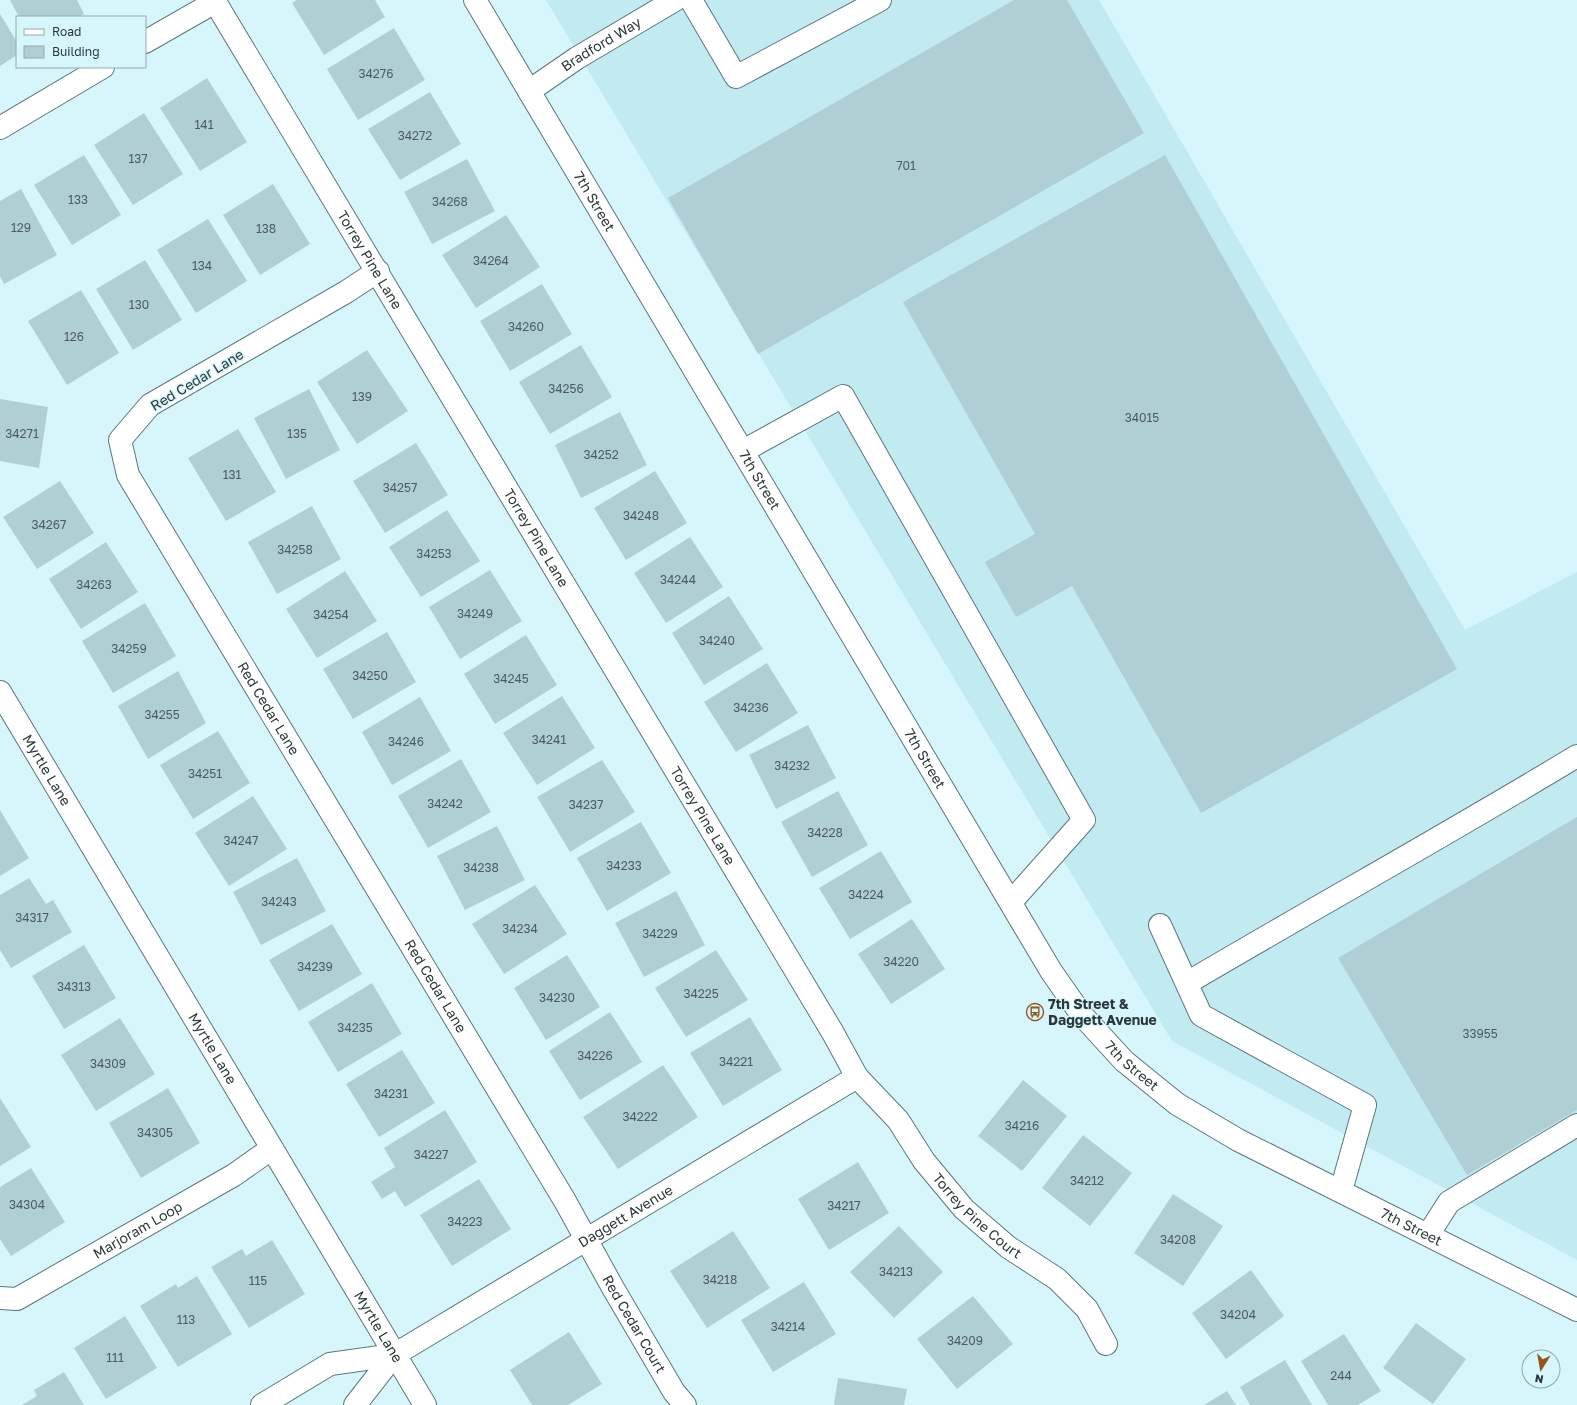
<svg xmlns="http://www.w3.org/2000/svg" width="1577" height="1405" font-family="'Golos Text',sans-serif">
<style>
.built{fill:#c1eaf1}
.building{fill:#b0cfd5}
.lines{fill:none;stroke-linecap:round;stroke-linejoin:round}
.minor-casing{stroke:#5a777c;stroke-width:24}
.minor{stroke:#fff;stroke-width:22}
.labels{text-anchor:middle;stroke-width:3;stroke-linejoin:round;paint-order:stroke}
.number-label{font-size:12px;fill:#4c5d61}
.street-label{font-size:14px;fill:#2b373a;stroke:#d6f6fc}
.poi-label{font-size:14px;font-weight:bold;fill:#2b373a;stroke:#d6f6fc;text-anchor:start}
</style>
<rect width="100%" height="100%" fill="#d6f6fc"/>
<path class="built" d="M 546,0 L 1099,0 L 1465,630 L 1577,572 L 1577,1260 L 1172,1041 Z"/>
<path class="building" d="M 10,0 L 77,0 L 84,14 L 78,17 L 19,17 Z
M 297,0 L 375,0 L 385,17 L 324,55 L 292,3 Z
M 1014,0 L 1067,0 L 1144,133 L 758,354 L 668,198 Z
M 0,14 L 17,42 L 17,55 L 0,66 Z
M 394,28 L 425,80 L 358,120 L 327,69 Z
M 207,78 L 247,142 L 200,171 L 160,108 Z
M 430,92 L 461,144 L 400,180 L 368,129 Z
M 144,113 L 183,174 L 133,205 L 94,145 Z
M 84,155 L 121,215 L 72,245 L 34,185 Z
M 1165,155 L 1457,669 L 1201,813 L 1072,586 L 1016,617 L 985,562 L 1035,534 L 903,302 Z
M 467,159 L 495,211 L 432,244 L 404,192 Z
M 273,184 L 310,244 L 260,275 L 223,215 Z
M 21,189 L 57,255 L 4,284 L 0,276 L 0,201 Z
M 506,215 L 540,267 L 476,308 L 442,255 Z
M 208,219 L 247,281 L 196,313 L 157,250 Z
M 145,260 L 182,320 L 133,350 L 96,289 Z
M 542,284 L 572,334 L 510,371 L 480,321 Z
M 81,290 L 119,353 L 67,385 L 28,321 Z
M 581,345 L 612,397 L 550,434 L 519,382 Z
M 367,350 L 408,411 L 357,444 L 317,382 Z
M 309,389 L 340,450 L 286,479 L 254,418 Z
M 0,399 L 48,407 L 39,468 L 0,461 Z
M 620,412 L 647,465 L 581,498 L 555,445 Z
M 238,429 L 276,492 L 226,521 L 188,458 Z
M 416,443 L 448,495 L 385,533 L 353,481 Z
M 655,471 L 687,523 L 626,560 L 594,508 Z
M 60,481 L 94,533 L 37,569 L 3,517 Z
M 312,506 L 341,559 L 277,594 L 248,542 Z
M 447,510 L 480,561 L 421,597 L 389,547 Z
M 690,537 L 723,587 L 666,623 L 634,573 Z
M 106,542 L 138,592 L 81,629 L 49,579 Z
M 490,570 L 522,621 L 460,659 L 429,607 Z
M 345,571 L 377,621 L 317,658 L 286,609 Z
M 729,596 L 763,649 L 704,685 L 672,633 Z
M 145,603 L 176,656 L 113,693 L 82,641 Z
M 387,632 L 416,682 L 353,719 L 323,669 Z
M 526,635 L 557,685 L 495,724 L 464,674 Z
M 767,663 L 798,713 L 736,752 L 704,702 Z
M 178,671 L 206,723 L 148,759 L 118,706 Z
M 562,696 L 595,748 L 537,785 L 503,733 Z
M 420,697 L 451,751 L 392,785 L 362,732 Z
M 808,725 L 836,778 L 776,809 L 749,755 Z
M 218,731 L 250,783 L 193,819 L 160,765 Z
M 461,759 L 491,812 L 428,848 L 398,796 Z
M 602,760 L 635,812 L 570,852 L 537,797 Z
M 838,791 L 868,845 L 812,877 L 781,822 Z
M 253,796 L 287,849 L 229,886 L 195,833 Z
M 0,810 L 29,858 L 0,876 Z
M 1577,817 L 1577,1110 L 1467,1175 L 1338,958 Z
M 641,822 L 671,873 L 607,911 L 577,858 Z
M 497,826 L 525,880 L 465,910 L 437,856 Z
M 881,851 L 912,902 L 850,939 L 819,888 Z
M 297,858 L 326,911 L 261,945 L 233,892 Z
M 29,878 L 46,904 L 53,900 L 72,932 L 11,968 L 0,950 L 0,895 Z
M 535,885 L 567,934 L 504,974 L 472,924 Z
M 676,891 L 705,945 L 644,977 L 615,923 Z
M 912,919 L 945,969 L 891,1004 L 858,954 Z
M 332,924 L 362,974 L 299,1011 L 269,960 Z
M 84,945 L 116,998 L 64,1029 L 32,976 Z
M 716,950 L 748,1000 L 686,1037 L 655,988 Z
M 567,955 L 600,1007 L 546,1040 L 514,988 Z
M 372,983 L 402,1034 L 338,1072 L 308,1022 Z
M 610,1012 L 642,1062 L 580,1100 L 549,1051 Z
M 750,1017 L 782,1070 L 723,1106 L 690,1053 Z
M 120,1018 L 155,1074 L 96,1111 L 61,1055 Z
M 402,1050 L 435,1103 L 379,1137 L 346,1084 Z
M 663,1065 L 698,1117 L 618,1169 L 583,1117 Z
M 1023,1080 L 1067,1116 L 1022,1171 L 978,1136 Z
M 168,1088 L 200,1143 L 141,1178 L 109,1123 Z
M 0,1098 L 31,1147 L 0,1166 Z
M 445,1110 L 477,1162 L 405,1207 L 395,1191 L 382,1199 L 371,1182 L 395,1167 L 384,1148 Z
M 1083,1135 L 1132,1173 L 1090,1226 L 1042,1188 Z
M 858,1162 L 889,1213 L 829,1250 L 798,1199 Z
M 31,1168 L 65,1222 L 11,1256 L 0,1239 L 0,1187 Z
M 479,1179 L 511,1229 L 452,1266 L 420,1215 Z
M 1173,1194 L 1223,1226 L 1183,1286 L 1134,1253 Z
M 899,1226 L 943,1272 L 894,1318 L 850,1272 Z
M 733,1231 L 770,1288 L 707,1328 L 670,1271 Z
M 272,1240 L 305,1294 L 249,1328 L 211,1267 L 242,1249 L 246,1256 Z
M 1251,1270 L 1284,1316 L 1226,1359 L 1192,1313 Z
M 197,1276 L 232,1334 L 178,1367 L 140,1306 L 176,1284 L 178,1288 Z
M 804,1282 L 836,1334 L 773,1372 L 741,1320 Z
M 973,1296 L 1013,1344 L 957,1389 L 917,1339 Z
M 125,1316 L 157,1368 L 106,1399 L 74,1348 Z
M 1416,1323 L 1466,1359 L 1433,1404 L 1383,1368 Z
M 569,1332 L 602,1384 L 568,1405 L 532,1405 L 510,1370 Z
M 1344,1334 L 1381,1391 L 1358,1405 L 1328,1405 L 1301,1361 Z
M 1285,1360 L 1312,1405 L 1250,1405 L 1240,1387 Z
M 64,1372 L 84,1405 L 22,1405 L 37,1396 L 34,1390 Z
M 838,1378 L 907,1389 L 904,1405 L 834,1405 Z
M 1227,1391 L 1236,1405 L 1204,1405 Z"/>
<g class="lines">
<g class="minor-casing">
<g id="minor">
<path id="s1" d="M 214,0 L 833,1033 L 857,1077 L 898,1120 L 924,1161 L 964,1209 L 1008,1247 L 1057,1279 L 1087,1309 L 1106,1344"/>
<path id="s2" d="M 475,0 L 1051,971 L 1081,1014 L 1124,1061 L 1177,1104 L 1238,1140 L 1577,1310"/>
<path d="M 691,0 L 736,77 L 880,0"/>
<path d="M 145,42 L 215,2"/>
<path id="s3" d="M 529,91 L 577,58 L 675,0"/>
<path d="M 0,128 L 103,67"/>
<path id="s4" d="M 378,271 L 346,292 L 150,405 L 120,440 L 128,475 L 565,1201 L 613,1288 L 674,1392 L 685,1405"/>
<path d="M 743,451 L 843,396 L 1084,820 L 1011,902"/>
<path id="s5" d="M 0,692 L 425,1405"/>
<path d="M 1160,925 L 1201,1015 L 1365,1105 L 1341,1191"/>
<path d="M 1187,983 C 1316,907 1448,834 1577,756"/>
<path d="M 1428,1235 L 1449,1202 L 1577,1125"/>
<path id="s6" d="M 0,1298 L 17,1299 L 234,1175 L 271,1149"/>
<path id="s7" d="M 262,1405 L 330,1364 L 394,1355 L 857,1077"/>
<path d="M 355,1405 L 394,1355"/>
</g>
</g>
<use href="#minor" class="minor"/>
</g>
<defs>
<g id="bus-ring" transform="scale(0.9)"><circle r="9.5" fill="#d6f6fc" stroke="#95551d" stroke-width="1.5"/><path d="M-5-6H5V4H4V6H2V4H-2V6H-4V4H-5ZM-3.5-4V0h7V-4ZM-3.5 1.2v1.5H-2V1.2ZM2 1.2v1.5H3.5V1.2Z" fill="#95551d"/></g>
</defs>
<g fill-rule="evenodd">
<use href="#bus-ring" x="1035" y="1012"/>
</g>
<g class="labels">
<g class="number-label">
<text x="376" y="78">34276</text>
<text x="204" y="129">141</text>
<text x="415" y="140">34272</text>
<text x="138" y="163">137</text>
<text x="906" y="170">701</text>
<text x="78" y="204">133</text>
<text x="450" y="206">34268</text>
<text x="21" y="232">129</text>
<text x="266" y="233">138</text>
<text x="491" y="265">34264</text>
<text x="202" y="270">134</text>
<text x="139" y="309">130</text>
<text x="526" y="331">34260</text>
<text x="74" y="341">126</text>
<text x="566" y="393">34256</text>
<text x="362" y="401">139</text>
<text x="1142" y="422">34015</text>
<text x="22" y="438">34271</text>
<text x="297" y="438">135</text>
<text x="601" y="459">34252</text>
<text x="232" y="479">131</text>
<text x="400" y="492">34257</text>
<text x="641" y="520">34248</text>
<text x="49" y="529">34267</text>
<text x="295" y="554">34258</text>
<text x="434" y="558">34253</text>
<text x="678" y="584">34244</text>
<text x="94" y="589">34263</text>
<text x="475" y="618">34249</text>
<text x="331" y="619">34254</text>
<text x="717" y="645">34240</text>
<text x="129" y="653">34259</text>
<text x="370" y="680">34250</text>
<text x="511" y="683">34245</text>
<text x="751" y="712">34236</text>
<text x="162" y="719">34255</text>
<text x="549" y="744">34241</text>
<text x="406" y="746">34246</text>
<text x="792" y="770">34232</text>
<text x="205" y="778">34251</text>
<text x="445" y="808">34242</text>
<text x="586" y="809">34237</text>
<text x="825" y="837">34228</text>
<text x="241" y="845">34247</text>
<text x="624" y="870">34233</text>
<text x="481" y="872">34238</text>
<text x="866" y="899">34224</text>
<text x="279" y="906">34243</text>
<text x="32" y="922">34317</text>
<text x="520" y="933">34234</text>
<text x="660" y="938">34229</text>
<text x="901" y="966">34220</text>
<text x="315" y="971">34239</text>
<text x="74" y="991">34313</text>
<text x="701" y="998">34225</text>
<text x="557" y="1002">34230</text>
<text x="355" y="1032">34235</text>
<text x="1480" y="1038">33955</text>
<text x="595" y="1060">34226</text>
<text x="736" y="1066">34221</text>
<text x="108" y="1068">34309</text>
<text x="391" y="1098">34231</text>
<text x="640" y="1121">34222</text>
<text x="1022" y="1130">34216</text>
<text x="155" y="1137">34305</text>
<text x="431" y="1159">34227</text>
<text x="1087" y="1185">34212</text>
<text x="27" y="1209">34304</text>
<text x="844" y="1210">34217</text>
<text x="465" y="1226">34223</text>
<text x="1178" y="1244">34208</text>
<text x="896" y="1276">34213</text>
<text x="720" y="1284">34218</text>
<text x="258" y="1285">115</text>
<text x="1238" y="1319">34204</text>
<text x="186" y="1324">113</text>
<text x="788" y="1331">34214</text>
<text x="965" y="1345">34209</text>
<text x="115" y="1362">111</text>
<text x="1341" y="1380">244</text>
</g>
<g class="street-label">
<text dy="5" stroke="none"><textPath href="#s3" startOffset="86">Bradford Way</textPath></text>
<text dy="5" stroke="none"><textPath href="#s2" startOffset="234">7th Street</textPath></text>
<text dy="5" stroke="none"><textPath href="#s1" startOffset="303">Torrey Pine Lane</textPath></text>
<text transform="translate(197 380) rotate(-31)" y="5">Red Cedar Lane</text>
<text dy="5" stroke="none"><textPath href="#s2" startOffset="558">7th Street</textPath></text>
<text dy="5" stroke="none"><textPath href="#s1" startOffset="627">Torrey Pine Lane</textPath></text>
<text dy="5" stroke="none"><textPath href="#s4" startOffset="619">Red Cedar Lane</textPath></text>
<text dy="5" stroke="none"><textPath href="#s2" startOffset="882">7th Street</textPath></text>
<text dy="5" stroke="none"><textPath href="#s5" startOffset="91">Myrtle Lane</textPath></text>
<text dy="5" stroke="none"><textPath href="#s1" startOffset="951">Torrey Pine Lane</textPath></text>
<text dy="5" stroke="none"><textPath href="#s4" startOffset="943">Red Cedar Lane</textPath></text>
<text dy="5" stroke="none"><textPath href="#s5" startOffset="415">Myrtle Lane</textPath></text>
<text dy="5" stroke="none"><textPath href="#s2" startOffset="1254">7th Street</textPath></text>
<text dy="5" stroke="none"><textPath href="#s1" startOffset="1439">Torrey Pine Court</textPath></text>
<text dy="5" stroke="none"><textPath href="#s7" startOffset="414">Daggett Avenue</textPath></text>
<text dy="5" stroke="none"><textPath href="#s2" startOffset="1578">7th Street</textPath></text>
<text dy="5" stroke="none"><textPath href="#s6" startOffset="156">Marjoram Loop</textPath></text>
<text dy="5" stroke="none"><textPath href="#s4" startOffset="1335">Red Cedar Court</textPath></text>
<text dy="5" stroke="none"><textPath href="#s5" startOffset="739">Myrtle Lane</textPath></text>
</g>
<g class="poi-label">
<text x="1048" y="1009">7th Street &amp;<tspan x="1048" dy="16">Daggett Avenue</tspan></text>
</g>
</g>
<rect x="16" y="16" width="130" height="52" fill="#d6f6fc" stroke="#92aaae"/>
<rect x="24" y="29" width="20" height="6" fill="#ffffff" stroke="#92aaae"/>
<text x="52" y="36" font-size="12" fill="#2b373a">Road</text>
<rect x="24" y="46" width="20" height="12" fill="#b0cfd5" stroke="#92aaae"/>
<text x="52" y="56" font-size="12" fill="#2b373a">Building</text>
<g transform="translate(1541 1369) rotate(191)"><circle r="19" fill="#d6f6fc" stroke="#92aaae"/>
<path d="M0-3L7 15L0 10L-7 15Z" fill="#95551d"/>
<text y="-6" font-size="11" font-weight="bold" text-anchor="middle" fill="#2b373a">N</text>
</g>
</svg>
